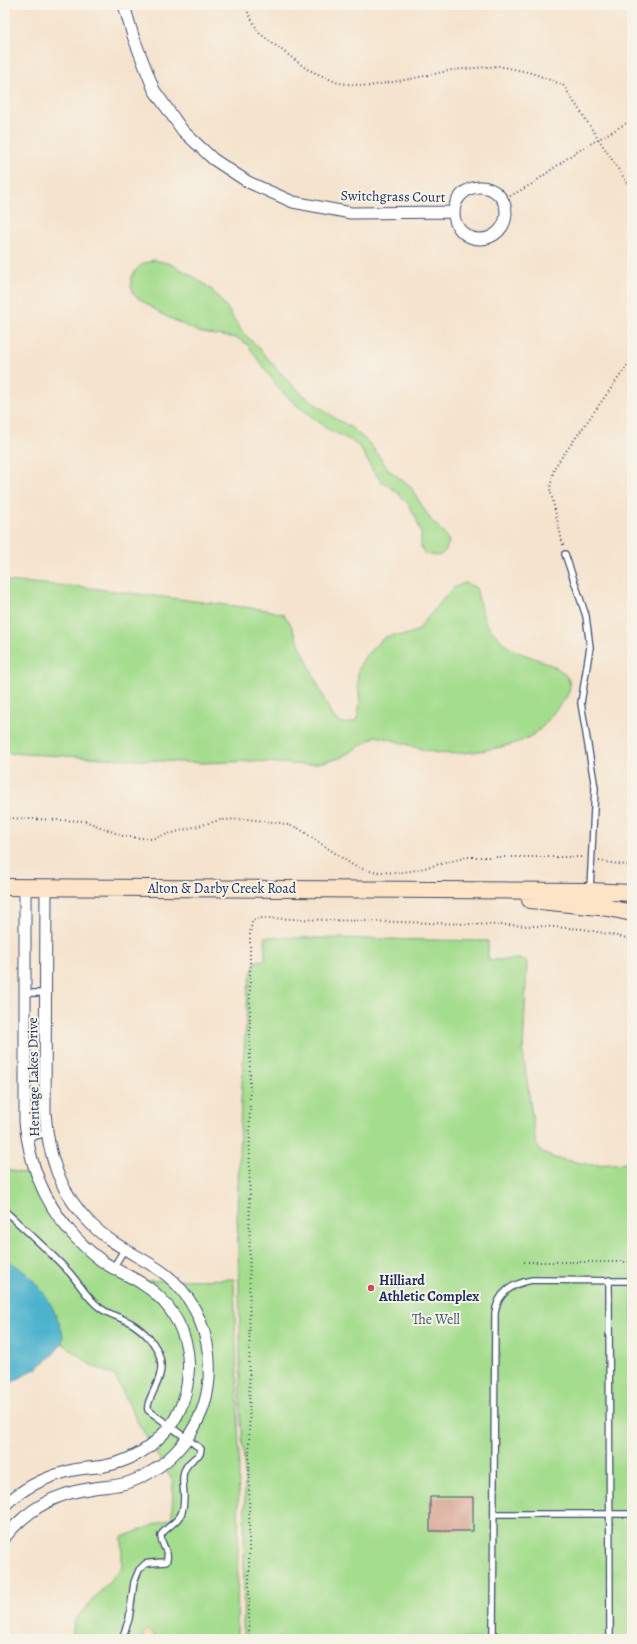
<svg xmlns="http://www.w3.org/2000/svg" width="637" height="1644" font-family="Alegreya,serif">
<style>
.green{fill:#a5dd8e;stroke:#608676}
.sand{fill:#eeda9e;stroke:#84847e}
.water{fill:#4eb3cd;stroke:#347196}
.building{fill:#d59d8b}
.lines{fill:none;stroke-linecap:round;stroke-linejoin:round}
.lane-casing{stroke:#3c4a6f;stroke-width:8}
.street-casing{stroke:#3c4a6f;stroke-width:13}
.secondary-casing{stroke:#3c4a6f;stroke-width:18}
.path{stroke:#3c4a6f;stroke-width:2;stroke-dasharray:1 3;stroke-linecap:butt}
.lane{stroke:#fff;stroke-width:5.5}
.street{stroke:#fff;stroke-width:11}
.secondary{stroke:#fee4c6;stroke-width:16}
.poi-dot{fill:#d1495b;stroke:#f7f3e8;stroke-width:1.5}
.labels{text-anchor:middle;stroke-width:4;stroke-linejoin:round;paint-order:stroke}
.street-label{font-size:14px;fill:#1b2f5e;stroke:#f7f3e8}
.poi-label{font-size:14px;font-weight:bold;fill:#1b2f5e;stroke:#f7f3e8;text-anchor:start}
.park-label{font-size:14px;fill:#3e5a6a;stroke:#f7f3e8}
</style>
<rect width="100%" height="100%" fill="#f7f3e8"/>
<filter id="ink" filterUnits="userSpaceOnUse"><feTurbulence type="fractalNoise" baseFrequency=".025" numOctaves="2"/><feDisplacementMap in="SourceGraphic" scale="8" xChannelSelector="R" yChannelSelector="G"/><feConvolveMatrix kernelMatrix="1 2 1 2 8 2 1 2 1" color-interpolation-filters="sRGB"/></filter>
<filter id="wash" filterUnits="userSpaceOnUse"><feTurbulence type="fractalNoise" baseFrequency=".012" numOctaves="4" result="noise"/><feDisplacementMap in="SourceGraphic" scale="16" xChannelSelector="R" yChannelSelector="G"/><feGaussianBlur stdDeviation="0.9" result="paint"/><feColorMatrix in="noise" values="0 0 0 0 0 0 0 0 0 0 0 0 0 0 0 0 0 1.4 0 .05"/><feComposite in="paint" operator="in"/></filter>
<g filter="url(#wash)">
<rect width="100%" height="100%" fill="#f5e3cd"/>
<path class="green" d="M 154,260 L 171,264 L 196,278 L 212,290 L 227,308 L 242,332 L 254,343 L 286,379 L 301,393 L 336,419 L 349,426 L 369,443 L 389,470 L 410,486 L 430,519 L 444,533 L 449,542 L 445,551 L 439,556 L 425,554 L 421,547 L 421,533 L 416,518 L 409,505 L 397,492 L 381,481 L 373,471 L 360,447 L 350,440 L 328,429 L 294,403 L 280,390 L 247,344 L 237,338 L 201,333 L 163,315 L 134,295 L 131,285 L 131,278 L 135,271 L 142,264 Z
M 5,581 L 82,587 L 267,610 L 283,614 L 289,621 L 331,714 C 339,723 344,726 356,721 C 368,690 343,675 374,647 C 378,643 384,637 389,636 C 394,634 400,636 405,635 C 410,634 415,631 419,630 L 423,623 L 453,588 L 465,583 L 476,588 C 479,598 480,608 484,618 C 486,625 495,634 500,639 C 503,643 508,647 512,649 C 525,657 564,664 569,681 C 573,694 561,703 554,712 C 548,720 543,728 534,734 C 516,748 459,756 437,753 C 416,749 397,740 376,736 L 340,758 L 324,762 L 304,765 L 253,761 L 202,763 L 5,753 Z
M 265,937 L 488,941 L 488,960 L 523,959 L 527,961 L 523,1052 L 536,1144 L 542,1153 L 555,1158 L 591,1165 L 632,1163 L 632,1639 L 243,1639 L 245,1478 L 240,1406 L 240,1327 L 237,1213 L 241,1100 L 248,989 L 252,971 L 256,961 L 265,960 Z
M 5,1169 L 37,1177 L 68,1229 L 137,1281 L 234,1279 L 239,1451 L 237,1639 L 72,1639 L 74,1621 L 122,1567 L 122,1537 L 172,1518 L 173,1482 L 137,1421 L 115,1376 L 91,1365 L 62,1343 L 37,1368 L 5,1386 Z"/>
<path class="sand" d="M 147,1630 L 153,1633 L 156,1639 L 143,1639 L 143,1633 Z"/>
<path class="water" d="M 5,1258 C 31,1274 49,1295 59,1323 C 61,1330 66,1336 61,1344 C 50,1363 24,1375 5,1386 Z"/>
<g id="blocks">
<path class="building" d="M 430,1497 L 473,1497 L 473,1531 L 430,1531 Z"/>
</g>
</g>
<g filter="url(#ink)">
<use href="#blocks" fill-opacity="0" stroke="#3c4a6f" stroke-width="1"/>
<g class="lines">
<g class="lane-casing">
<path id="lane" d="M 565,554 L 586,616 L 590,647 L 581,703 L 595,788 L 590,889
M 25,993 L 46,993
M 27,1138 L 47,1133
M 5,1211 C 27,1231 49,1251 69,1272 C 79,1283 87,1298 99,1307 C 108,1315 121,1317 131,1323 C 143,1330 157,1344 160,1358 C 166,1379 145,1399 148,1410 L 201,1449 L 200,1454 C 170,1474 190,1485 182,1512 C 179,1522 167,1526 161,1535 C 160,1545 171,1552 166,1562 L 150,1563 L 145,1564 L 139,1570 L 134,1582 L 129,1619 L 122,1639
M 113,1268 L 124,1250
M 609,1280 L 610,1639
M 494,1514 L 632,1514
M 493,1639 L 495,1313 C 498,1292 512,1284 532,1280 L 632,1281"/>
</g>
<g class="street-casing">
<path id="street" d="M 124,5 L 133,36 L 154,90 L 183,131 L 213,159 L 248,182 L 293,202 L 351,213 L 454,212
M454 213a26 26 0 1 1 52 0a26 26 0 1 1-52 0Z
M 5,1505 C 22,1489 46,1477 69,1471 C 80,1468 93,1468 104,1466 C 126,1462 147,1451 162,1435 C 178,1420 187,1397 188,1375 C 192,1339 173,1302 141,1283 C 129,1275 114,1270 102,1261 C 90,1252 78,1241 69,1230 C 43,1200 29,1161 25,1122 L 25,887
M 5,1537 C 26,1511 54,1494 88,1489 C 102,1486 116,1487 130,1482 C 173,1466 206,1425 209,1378 C 212,1337 195,1295 161,1271 C 138,1255 112,1245 92,1225 C 60,1194 48,1156 45,1112 L 46,887"/>
</g>
<g class="secondary-casing">
<path id="secondary" d="M 5,887 L 590,891 L 632,893
M 530,900 L 609,908 L 632,913"/>
</g>
<path class="path" d="M 244,5 L 259,33 L 307,69 L 338,83 L 369,86 L 410,79 L 452,70 L 499,66 L 532,73 L 563,85 L 632,190
M 503,200 L 532,184 L 573,154 L 632,120
M 563,545 L 550,489 L 554,468 L 632,359
M 5,818 L 85,821 L 123,836 L 150,839 L 220,820 L 247,819 L 281,823 L 298,828 L 354,866 L 369,871 L 396,873 L 416,870 L 468,857 L 584,857
M 599,861 L 632,866
M 524,1262 L 632,1262
M 249,1639 L 250,934 L 252,921 L 259,918 L 537,926 L 583,929 L 632,939"/>
<use href="#lane" class="lane"/>
<use href="#street" class="street"/>
<use href="#secondary" class="secondary"/>
</g>
</g>
<circle class="poi-dot" cx="371" cy="1288" r="4"/>
<g class="labels">
<g class="street-label">
<text transform="translate(393 196) rotate(1)" y="5">Switchgrass Court</text>
<text x="222" y="893">Alton &amp; Darby Creek Road</text>
<text transform="translate(33 1077) rotate(-91)" y="5">Heritage Lakes Drive</text>
</g>
<g class="poi-label">
<text x="379" y="1285">Hilliard<tspan x="379" dy="16">Athletic Complex</tspan></text>
</g>
<g class="park-label">
<text x="436" y="1324">The Well</text>
</g>
</g>
<rect width="637" height="1644" fill="none" stroke="#f7f3e8" stroke-width="20"/>
</svg>
